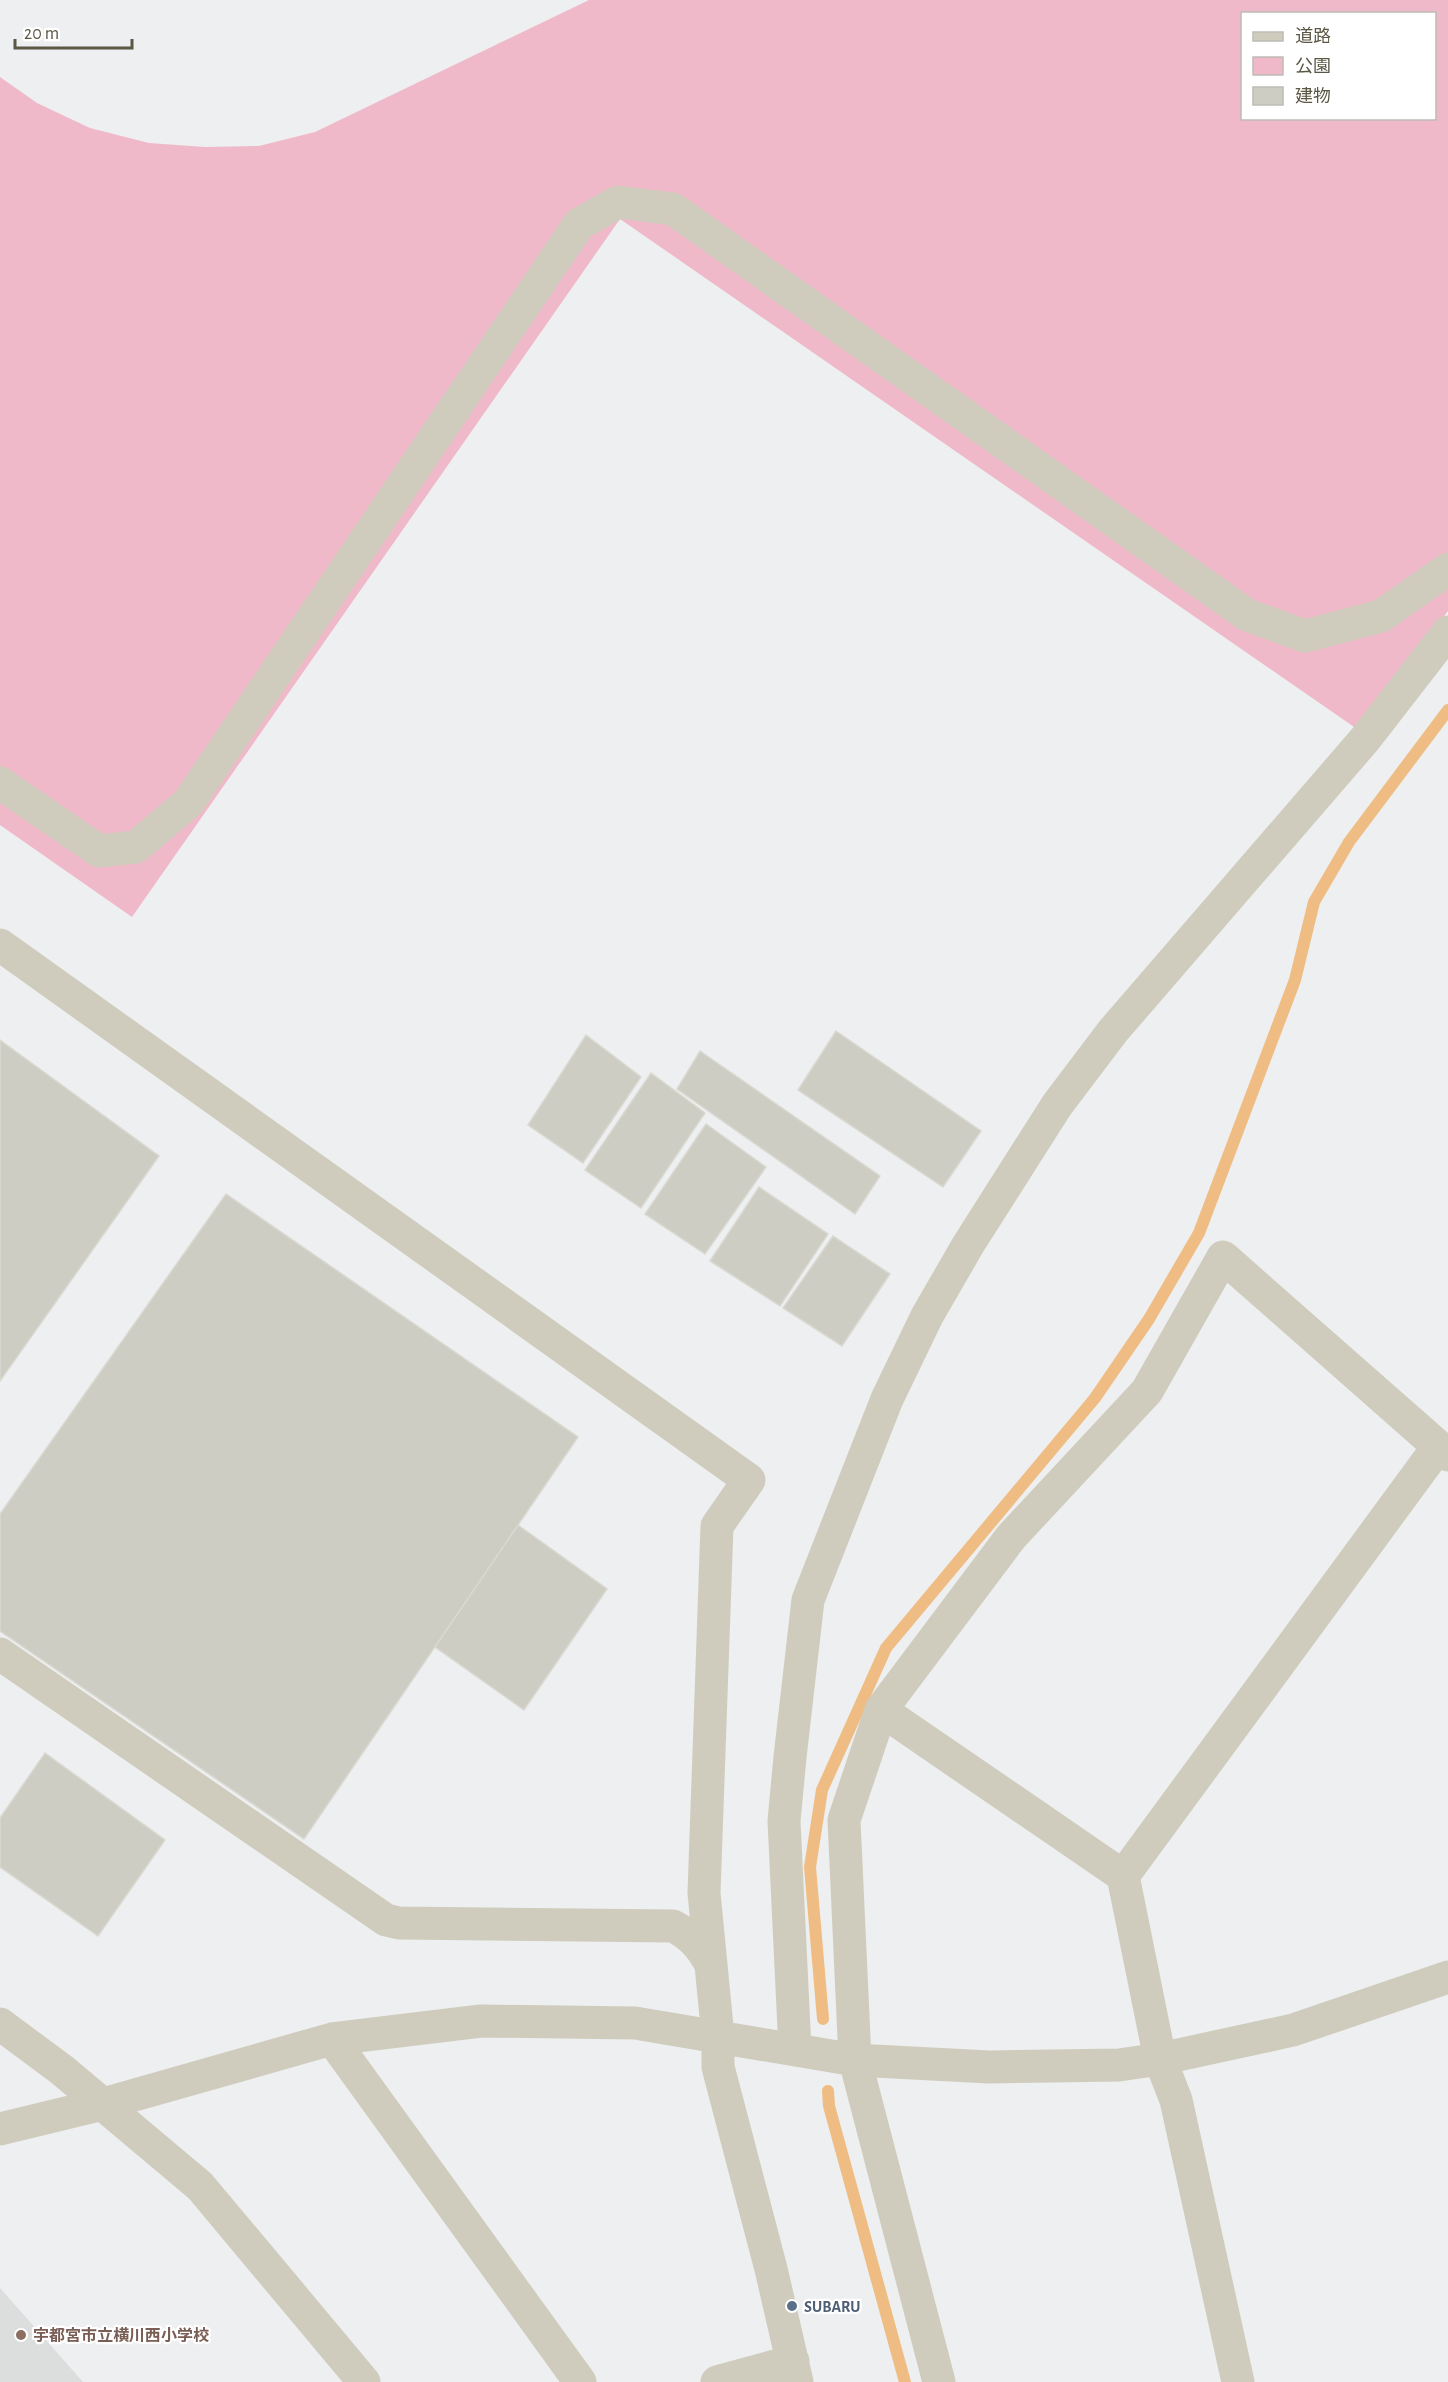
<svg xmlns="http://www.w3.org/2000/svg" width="1448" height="2382" font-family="'Alegreya Sans','Noto Sans JP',sans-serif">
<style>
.education{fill:#dcdede}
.green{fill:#f0b9c9;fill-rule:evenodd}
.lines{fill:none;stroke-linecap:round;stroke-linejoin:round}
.stream{stroke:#efbd84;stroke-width:12}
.building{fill:#cdcdc4;stroke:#d9d9d1;stroke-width:1.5}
.minor{stroke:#d0ccbd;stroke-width:33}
.service-dot{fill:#5c6f8a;stroke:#fff;stroke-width:2}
.education-dot{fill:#8d6e63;stroke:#fff;stroke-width:2}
.labels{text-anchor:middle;stroke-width:4.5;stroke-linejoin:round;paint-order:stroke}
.service-label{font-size:16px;font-weight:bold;fill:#4e5e75;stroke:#fff;text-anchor:start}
.education-label{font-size:16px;font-weight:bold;fill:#785e54;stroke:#fff;text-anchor:start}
</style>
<rect width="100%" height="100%" fill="#edeff0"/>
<path class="education" d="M 0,2288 L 83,2382 L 0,2382 Z"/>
<path class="green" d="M 589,0 L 1448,0 L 1448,611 L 1357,729 L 620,219 L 132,917 L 0,825 L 0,77 L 37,103 L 90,128 L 149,143 L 205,147 L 259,146 L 315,132 ZM 1242,14 L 1434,14 L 1434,118 L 1242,118 Z"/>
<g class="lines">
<path class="stream" d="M 823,2019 L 810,1867 L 822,1790 L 886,1648 L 1095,1398 L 1149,1319 L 1199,1233 L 1295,980 L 1314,902 L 1349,842 L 1448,710
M 828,2091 L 829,2106 L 905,2382"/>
</g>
<path class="building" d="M 836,1031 L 981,1131 L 943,1187 L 798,1090 Z
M 586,1035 L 641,1077 L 583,1163 L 528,1125 Z
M 0,1040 L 159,1156 L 0,1381 Z
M 700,1051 L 880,1176 L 855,1214 L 677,1089 Z
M 651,1073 L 705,1113 L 641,1208 L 585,1170 Z
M 706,1124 L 766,1167 L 705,1254 L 645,1214 Z
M 759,1187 L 828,1234 L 780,1306 L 710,1261 Z
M 226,1194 L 578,1437 L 304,1839 L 0,1631 L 0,1514 Z
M 833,1236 L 890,1274 L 842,1346 L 783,1308 Z
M 518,1525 L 607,1589 L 524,1710 L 435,1647 Z
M 45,1753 L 165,1840 L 98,1936 L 0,1867 L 0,1818 Z"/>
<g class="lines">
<path class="minor" d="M 0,783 L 99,851 L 136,847 L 188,803 L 579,224 L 618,202 L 673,209 L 1247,615 L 1305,636 L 1381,616 L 1448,569
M 0,945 L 749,1480 L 717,1526 L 704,1893 L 718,2037 L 718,2067 L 771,2269 L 797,2382
M 0,1654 L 386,1920 L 399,1923 L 673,1926 C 692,1936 701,1946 711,1965
M 881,1710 L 1123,1876
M 0,2024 L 62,2070 L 200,2186 L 364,2382
M 332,2039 L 580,2382
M 795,2050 L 784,1821 L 790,1757 L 808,1600 L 887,1399 L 927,1316 L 968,1245 L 1057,1105 L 1113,1031 L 1366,738 L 1448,632
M 0,2129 L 103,2104 L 332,2039 L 481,2021 L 635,2023 L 855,2060 L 989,2067 L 1119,2065 L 1160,2059 L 1293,2030 L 1448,1977
M 717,2382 L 793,2361
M 939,2382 L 855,2060 L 844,1820 L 881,1710 L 1011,1537 L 1147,1391 L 1223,1257 L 1448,1455
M 1238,2382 L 1176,2100 L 1160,2059 L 1123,1876 L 1438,1447"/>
</g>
<circle class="service-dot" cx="792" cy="2306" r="6"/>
<circle class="education-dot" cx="21" cy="2335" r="6"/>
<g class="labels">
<g class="service-label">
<text x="804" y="2312">SUBARU</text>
</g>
<g class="education-label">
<text x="33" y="2341">宇都宮市立横川西小学校</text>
</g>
</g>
<rect x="1241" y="12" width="195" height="108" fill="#ffffff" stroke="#bdbcb5" stroke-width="1.5"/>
<rect x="1253" y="32" width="30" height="9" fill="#d0ccbd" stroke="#bdbcb5" stroke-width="1.5"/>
<text x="1295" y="42" font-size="18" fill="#5b5745">道路</text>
<rect x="1253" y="57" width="30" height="18" fill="#f0b9c9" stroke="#bdbcb5" stroke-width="1.5"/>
<text x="1295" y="72" font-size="18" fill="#5b5745">公園</text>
<rect x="1253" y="87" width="30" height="18" fill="#cdcdc4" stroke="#bdbcb5" stroke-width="1.5"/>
<text x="1295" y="102" font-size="18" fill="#5b5745">建物</text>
<path d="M15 39v9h117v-9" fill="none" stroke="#5b5745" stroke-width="3"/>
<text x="24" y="39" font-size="18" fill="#5b5745" stroke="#ffffff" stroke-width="4.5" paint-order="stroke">20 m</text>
</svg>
